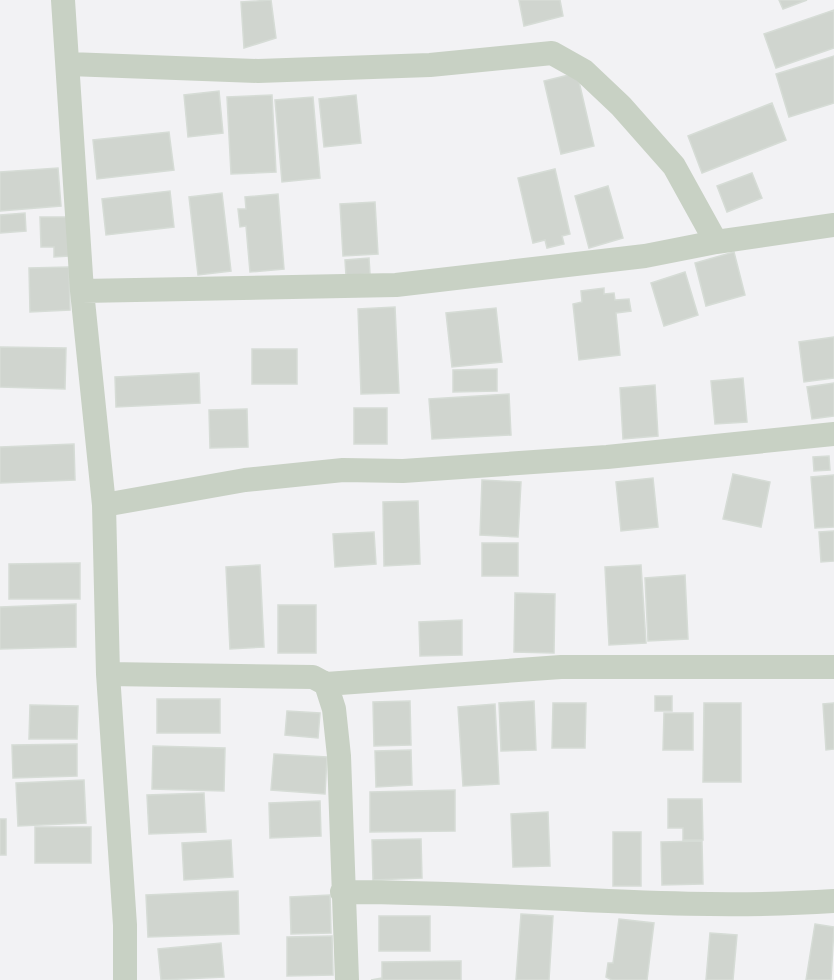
<svg xmlns="http://www.w3.org/2000/svg" width="834" height="980" font-family="Barlow,sans-serif">
<style>
.building{fill:#d0d5cf;stroke:#d6dcd6;stroke-width:1.5}
.lines{fill:none;stroke-linecap:round;stroke-linejoin:round}
.minor{stroke:#c8d1c4;stroke-width:24}
</style>
<rect width="100%" height="100%" fill="#f2f2f4"/>
<path class="building" d="M 271,0 L 276,38 L 244,48 L 241,2 Z
M 519,0 L 560,0 L 563,16 L 524,26 Z
M 779,0 L 807,0 L 783,9 Z
M 834,10 L 834,48 L 776,68 L 764,34 Z
M 834,56 L 834,103 L 789,117 L 776,74 Z
M 577,73 L 594,146 L 561,154 L 544,81 Z
M 219,91 L 223,133 L 188,137 L 184,95 Z
M 272,95 L 276,172 L 231,174 L 227,97 Z
M 356,95 L 361,143 L 324,147 L 319,99 Z
M 313,97 L 320,178 L 282,182 L 275,100 Z
M 772,103 L 786,140 L 702,173 L 688,136 Z
M 169,132 L 174,170 L 97,179 L 93,140 Z
M 58,168 L 61,206 L 0,211 L 0,172 Z
M 555,169 L 570,234 L 562,236 L 564,244 L 547,248 L 545,240 L 533,243 L 518,178 Z
M 752,173 L 762,198 L 727,212 L 717,186 Z
M 608,186 L 623,238 L 589,248 L 575,196 Z
M 170,191 L 174,227 L 106,235 L 102,199 Z
M 222,193 L 231,271 L 198,275 L 189,197 Z
M 278,194 L 284,269 L 250,272 L 246,226 L 240,227 L 238,209 L 246,209 L 245,197 Z
M 375,202 L 378,254 L 343,256 L 340,204 Z
M 25,213 L 26,231 L 0,233 L 0,215 Z
M 40,217 L 68,217 L 69,256 L 54,257 L 54,247 L 41,247 Z
M 734,252 L 745,295 L 706,306 L 695,263 Z
M 369,258 L 370,274 L 346,276 L 345,260 Z
M 69,267 L 70,310 L 30,312 L 29,268 Z
M 685,272 L 698,315 L 664,326 L 651,283 Z
M 604,288 L 604,294 L 614,293 L 615,300 L 629,299 L 631,311 L 616,313 L 620,355 L 579,360 L 573,304 L 582,302 L 581,291 Z
M 395,307 L 399,393 L 361,394 L 358,309 Z
M 496,308 L 502,362 L 452,367 L 446,313 Z
M 834,337 L 834,378 L 804,382 L 799,342 Z
M 0,347 L 66,348 L 65,389 L 0,387 Z
M 252,349 L 297,349 L 297,384 L 252,384 Z
M 497,369 L 497,391 L 453,392 L 453,370 Z
M 199,373 L 200,403 L 116,407 L 115,377 Z
M 743,378 L 747,422 L 715,424 L 711,381 Z
M 834,383 L 834,416 L 812,419 L 807,387 Z
M 655,385 L 658,436 L 623,439 L 620,388 Z
M 509,394 L 511,435 L 432,439 L 429,399 Z
M 354,408 L 387,408 L 387,444 L 354,444 Z
M 247,409 L 248,447 L 210,448 L 209,410 Z
M 74,444 L 75,480 L 0,483 L 0,447 Z
M 829,456 L 830,470 L 814,471 L 813,457 Z
M 733,474 L 770,482 L 761,527 L 723,519 Z
M 834,475 L 834,527 L 815,528 L 811,477 Z
M 653,478 L 658,527 L 621,531 L 616,482 Z
M 482,480 L 521,482 L 518,537 L 480,535 Z
M 418,501 L 420,564 L 384,566 L 383,502 Z
M 834,531 L 834,561 L 821,562 L 819,532 Z
M 374,532 L 376,564 L 335,567 L 333,534 Z
M 482,543 L 518,543 L 518,576 L 482,576 Z
M 80,563 L 80,599 L 9,599 L 9,564 Z
M 260,565 L 264,647 L 230,649 L 226,567 Z
M 641,565 L 646,643 L 609,645 L 605,567 Z
M 685,575 L 688,639 L 648,641 L 645,578 Z
M 515,593 L 555,594 L 554,653 L 514,652 Z
M 76,604 L 76,647 L 0,649 L 0,607 Z
M 278,605 L 316,605 L 316,653 L 278,653 Z
M 462,620 L 462,655 L 420,656 L 419,622 Z
M 655,696 L 672,696 L 672,711 L 655,711 Z
M 157,699 L 220,699 L 220,733 L 157,733 Z
M 410,701 L 411,745 L 374,746 L 373,702 Z
M 534,701 L 536,750 L 501,751 L 499,703 Z
M 553,703 L 586,703 L 585,748 L 552,748 Z
M 704,703 L 741,703 L 741,782 L 703,782 Z
M 834,703 L 834,749 L 826,750 L 823,704 Z
M 495,704 L 499,784 L 463,786 L 458,707 Z
M 30,705 L 78,706 L 77,739 L 29,739 Z
M 287,711 L 320,713 L 318,738 L 285,735 Z
M 664,713 L 693,713 L 693,750 L 663,750 Z
M 77,744 L 77,776 L 13,778 L 12,745 Z
M 153,746 L 225,748 L 224,791 L 152,789 Z
M 411,750 L 412,785 L 376,787 L 375,751 Z
M 274,754 L 327,757 L 325,794 L 271,790 Z
M 84,780 L 86,823 L 18,826 L 16,783 Z
M 455,790 L 455,831 L 370,832 L 370,792 Z
M 204,793 L 206,832 L 149,834 L 147,795 Z
M 668,799 L 702,799 L 703,840 L 683,840 L 683,828 L 668,828 Z
M 320,801 L 321,836 L 270,838 L 269,803 Z
M 548,812 L 550,866 L 513,867 L 511,814 Z
M 0,819 L 6,819 L 6,855 L 0,855 Z
M 35,827 L 91,827 L 91,863 L 35,863 Z
M 613,832 L 641,832 L 641,886 L 613,886 Z
M 421,839 L 422,878 L 373,880 L 372,840 Z
M 231,840 L 233,877 L 184,880 L 182,843 Z
M 702,841 L 703,884 L 662,885 L 661,842 Z
M 238,891 L 239,934 L 148,937 L 146,895 Z
M 330,895 L 331,933 L 291,934 L 290,897 Z
M 521,914 L 553,916 L 549,980 L 516,980 Z
M 379,916 L 430,916 L 430,951 L 379,951 Z
M 619,919 L 654,923 L 647,980 L 612,980 L 606,977 L 608,963 L 613,963 Z
M 815,924 L 834,927 L 831,980 L 806,980 Z
M 710,933 L 737,935 L 733,980 L 706,980 Z
M 332,936 L 333,975 L 287,976 L 287,937 Z
M 221,943 L 224,977 L 161,980 L 158,949 Z
M 461,961 L 461,980 L 371,980 L 382,978 L 382,962 Z"/>
<g class="lines">
<path class="minor" d="M 63,0 L 82,291 L 104,505 L 108,674 L 125,925 L 125,980
M 69,64 L 258,71 L 430,65 L 552,53 L 584,71 L 621,106 L 674,166 L 716,242
M 82,291 L 396,285 L 645,256 L 716,242 L 834,225
M 104,505 L 245,480 L 343,470 L 403,471 L 607,457 L 834,434
M 108,674 L 313,677 L 326,684 L 561,667 L 834,667
M 326,684 L 334,709 L 339,756 L 347,980
M 342,892 C 506,891 670,912 834,901"/>
</g>
</svg>
